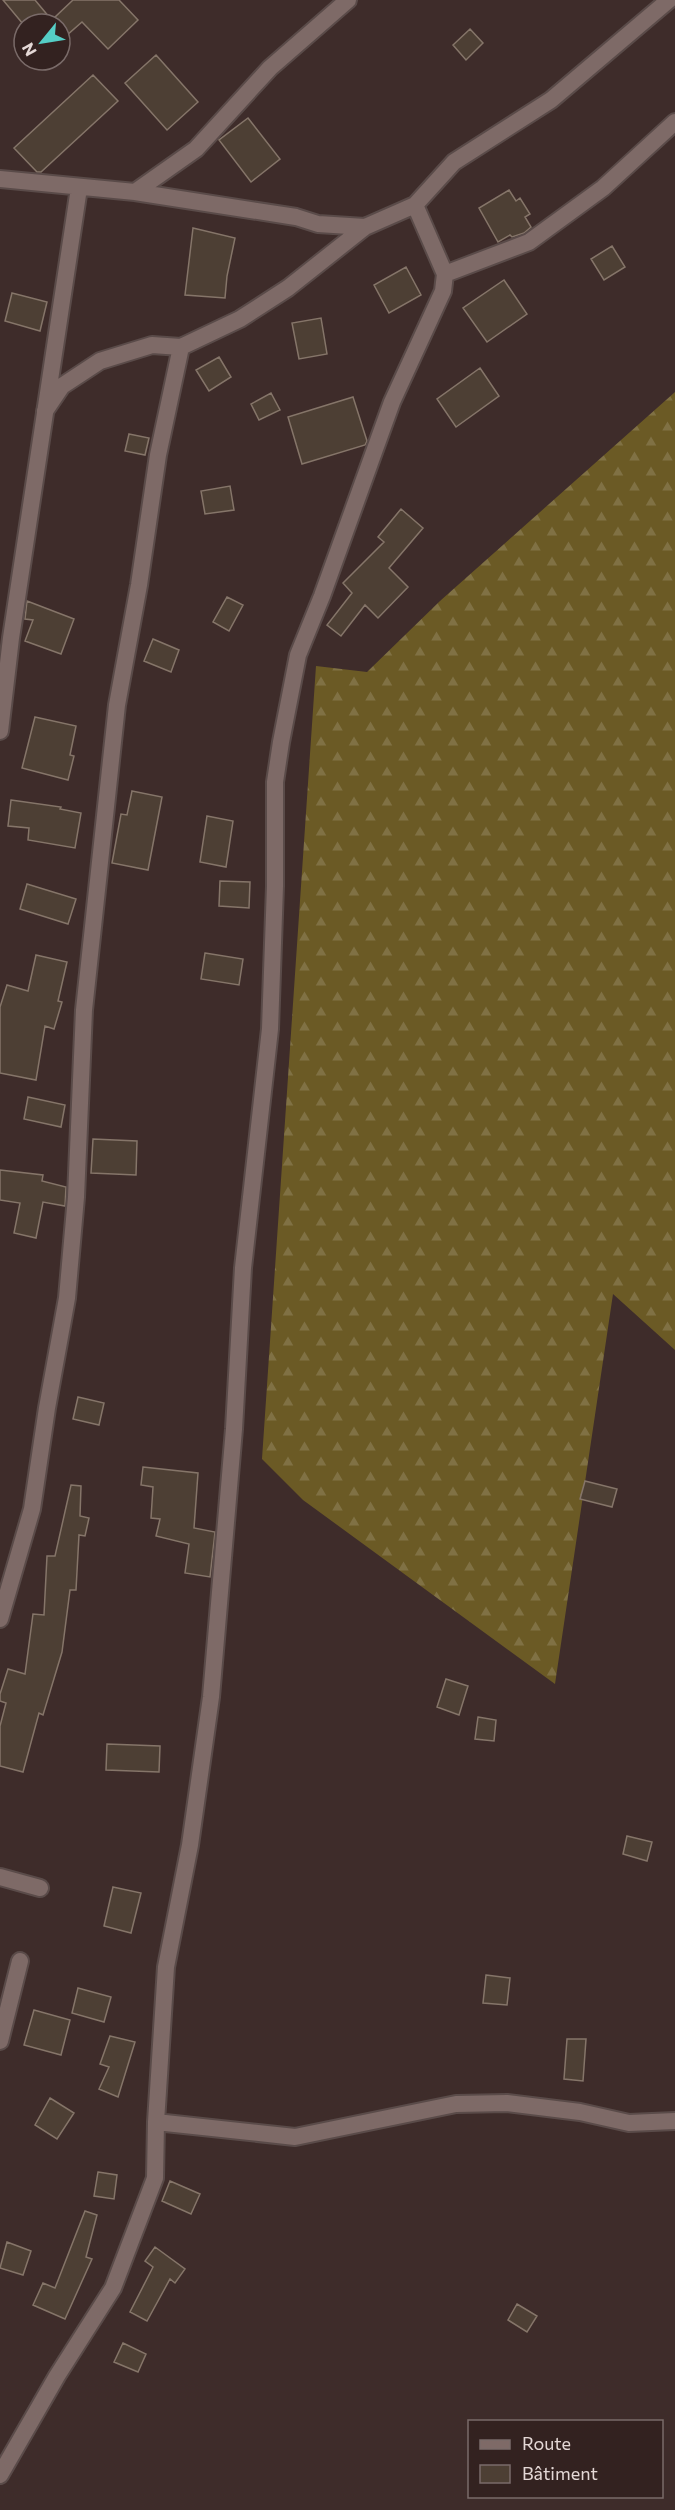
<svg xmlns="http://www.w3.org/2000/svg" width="675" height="2510" font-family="Commissioner,sans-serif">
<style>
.forest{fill:url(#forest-firs)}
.building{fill:#4d3f34;stroke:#857569;stroke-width:1.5}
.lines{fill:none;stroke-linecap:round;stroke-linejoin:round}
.minor-casing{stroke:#5a4b49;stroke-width:20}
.minor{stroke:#7e6a67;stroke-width:16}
</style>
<defs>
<pattern id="forest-firs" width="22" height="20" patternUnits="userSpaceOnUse" patternTransform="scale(1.5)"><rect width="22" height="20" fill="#6b5a25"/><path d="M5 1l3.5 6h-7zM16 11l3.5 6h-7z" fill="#807144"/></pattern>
</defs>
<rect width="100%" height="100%" fill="#3e2c2a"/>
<path class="forest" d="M 675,392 L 675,1350 L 613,1294 L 555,1684 L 303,1500 L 262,1459 L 316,666 L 367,672 L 440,601 Z"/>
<path class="building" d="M 3,0 L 35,0 L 55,24 L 23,24 Z
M 73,0 L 119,0 L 138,20 L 108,49 L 82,22 L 67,35 L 60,24 L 53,19 Z
M 470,29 L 483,43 L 466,60 L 453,45 Z
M 156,55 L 198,102 L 167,130 L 125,83 Z
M 93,75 L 118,101 L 41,172 L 37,172 L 14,148 Z
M 248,118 L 280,159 L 251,182 L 219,140 Z
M 509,190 L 516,201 L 520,198 L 530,214 L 525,217 L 531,227 L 524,233 L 512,237 L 510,235 L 498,242 L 479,208 Z
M 193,228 L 235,238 L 227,276 L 225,298 L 185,295 Z
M 612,246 L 625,267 L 604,280 L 591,259 Z
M 406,267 L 421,295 L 389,313 L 374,285 Z
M 504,280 L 527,314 L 487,342 L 463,308 Z
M 12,293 L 47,302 L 40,331 L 5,321 Z
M 321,318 L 327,354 L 299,359 L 292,323 Z
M 219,357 L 231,377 L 209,391 L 196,370 Z
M 480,368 L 499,396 L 456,427 L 437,399 Z
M 271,393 L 280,410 L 259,420 L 251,404 Z
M 353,397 L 367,441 L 365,445 L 302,464 L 288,417 Z
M 129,434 L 149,438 L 145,455 L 125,451 Z
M 230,486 L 234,510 L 205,514 L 201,491 Z
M 401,509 L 423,528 L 389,568 L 408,587 L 378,618 L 365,605 L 341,636 L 327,625 L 352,593 L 343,583 L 384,542 L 378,537 Z
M 227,597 L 243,605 L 229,631 L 213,622 Z
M 27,601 L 74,619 L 61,654 L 25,641 L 33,620 L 25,619 Z
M 153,639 L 179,650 L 171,672 L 144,661 Z
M 35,717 L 76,726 L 70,755 L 74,756 L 68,780 L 22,768 Z
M 132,791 L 162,797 L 148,870 L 112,863 L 121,814 L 127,815 Z
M 11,800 L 61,807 L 60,809 L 81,813 L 75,848 L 28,840 L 29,828 L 8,826 Z
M 207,816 L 233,821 L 226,867 L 200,862 Z
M 220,881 L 250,882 L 249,908 L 219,906 Z
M 27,884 L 76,899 L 68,924 L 20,909 Z
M 205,953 L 243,959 L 239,985 L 201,979 Z
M 36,955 L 67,962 L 58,1001 L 62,1002 L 54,1029 L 45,1026 L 36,1080 L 0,1073 L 0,1007 L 7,985 L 28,991 Z
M 28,1097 L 65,1105 L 61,1127 L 24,1119 Z
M 93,1139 L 137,1141 L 136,1175 L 91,1173 Z
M 0,1170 L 43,1175 L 42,1181 L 66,1187 L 65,1206 L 43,1202 L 36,1238 L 14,1233 L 20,1203 L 0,1200 Z
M 78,1397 L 104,1403 L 99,1425 L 73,1419 Z
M 143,1467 L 198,1473 L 194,1528 L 215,1532 L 210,1577 L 185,1573 L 189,1544 L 156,1536 L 160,1519 L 151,1518 L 153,1487 L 141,1485 Z
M 585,1481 L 617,1489 L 612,1507 L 580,1499 Z
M 71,1485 L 81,1486 L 80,1516 L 89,1518 L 85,1536 L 79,1535 L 76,1590 L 70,1590 L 62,1652 L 43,1715 L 39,1713 L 23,1772 L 0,1766 L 0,1726 L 6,1703 L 0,1701 L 0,1694 L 8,1669 L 25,1674 L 33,1614 L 44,1615 L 47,1556 L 55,1556 Z
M 446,1679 L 468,1686 L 459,1715 L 437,1707 Z
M 478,1717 L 496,1720 L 494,1741 L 475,1739 Z
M 107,1744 L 160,1746 L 159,1772 L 106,1770 Z
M 627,1836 L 652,1842 L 647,1861 L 623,1854 Z
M 113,1887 L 141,1893 L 131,1933 L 104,1926 Z
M 486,1975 L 510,1978 L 507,2005 L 483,2003 Z
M 78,1988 L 111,1997 L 104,2022 L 72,2013 Z
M 34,2010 L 70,2020 L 61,2055 L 24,2045 Z
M 110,2036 L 135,2042 L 118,2097 L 99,2089 L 109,2067 L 100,2064 Z
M 567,2039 L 586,2039 L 583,2081 L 564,2079 Z
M 50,2098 L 74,2113 L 57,2139 L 35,2125 Z
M 98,2172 L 117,2175 L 114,2199 L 94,2196 Z
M 170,2181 L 200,2194 L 191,2214 L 162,2201 Z
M 85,2211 L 97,2215 L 86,2257 L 92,2259 L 65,2319 L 33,2305 L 43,2283 L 55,2288 Z
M 7,2242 L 31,2251 L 23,2275 L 0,2268 Z
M 155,2247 L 185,2269 L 175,2283 L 170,2279 L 147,2321 L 130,2312 L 153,2267 L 145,2261 Z
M 517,2304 L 537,2316 L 527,2332 L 508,2320 Z
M 123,2343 L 146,2354 L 138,2372 L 114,2362 Z"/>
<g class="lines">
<g class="minor-casing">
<path id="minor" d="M 0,179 L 135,192 L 296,217 L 318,224 L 365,227
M 135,192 L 196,149 L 270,68 L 348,0
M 445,274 L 529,242 L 603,188 L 675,122
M 45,411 L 62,386 L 100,361 L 152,345 L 181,347 L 240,319 L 288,288 L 365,227 L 415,205 L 454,162 L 551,100 L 669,0
M 0,731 L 11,638 L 79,188
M 0,1619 L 32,1509 L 47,1408 L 67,1298 L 76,1197 L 84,1010 L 117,705 L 139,585 L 158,455 L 181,347
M 0,1877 L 40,1888
M 0,2041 L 20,1961
M 156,2122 L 295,2137 L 456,2104 L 507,2103 L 580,2112 L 629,2123 L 675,2121
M 0,2475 L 57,2376 L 113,2288 L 155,2178 L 156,2122 L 166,1967 L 190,1845 L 211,1697 L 234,1429 L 243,1268 L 270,1029 L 275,886 L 275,782 L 281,742 L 298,655 L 322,596 L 392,402 L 443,291 L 445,274 L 415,205"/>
</g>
<use href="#minor" class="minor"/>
</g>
<rect x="468" y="2420" width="195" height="78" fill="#332220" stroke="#7a6b69" stroke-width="1.5"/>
<rect x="480" y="2440" width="30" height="9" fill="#7e6a67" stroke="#7a6b69" stroke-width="1.5"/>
<text x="522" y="2450" font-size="18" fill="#e4d8d6">Route</text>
<rect x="480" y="2465" width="30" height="18" fill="#4d3f34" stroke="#7a6b69" stroke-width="1.5"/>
<text x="522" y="2480" font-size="18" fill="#e4d8d6">Bâtiment</text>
<g transform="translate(42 42) rotate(240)"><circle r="28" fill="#332220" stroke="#7a6b69" stroke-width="1.5"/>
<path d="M0-4.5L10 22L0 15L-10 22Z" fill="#55cec6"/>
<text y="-9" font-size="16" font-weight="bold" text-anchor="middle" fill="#e4d8d6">N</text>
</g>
</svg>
